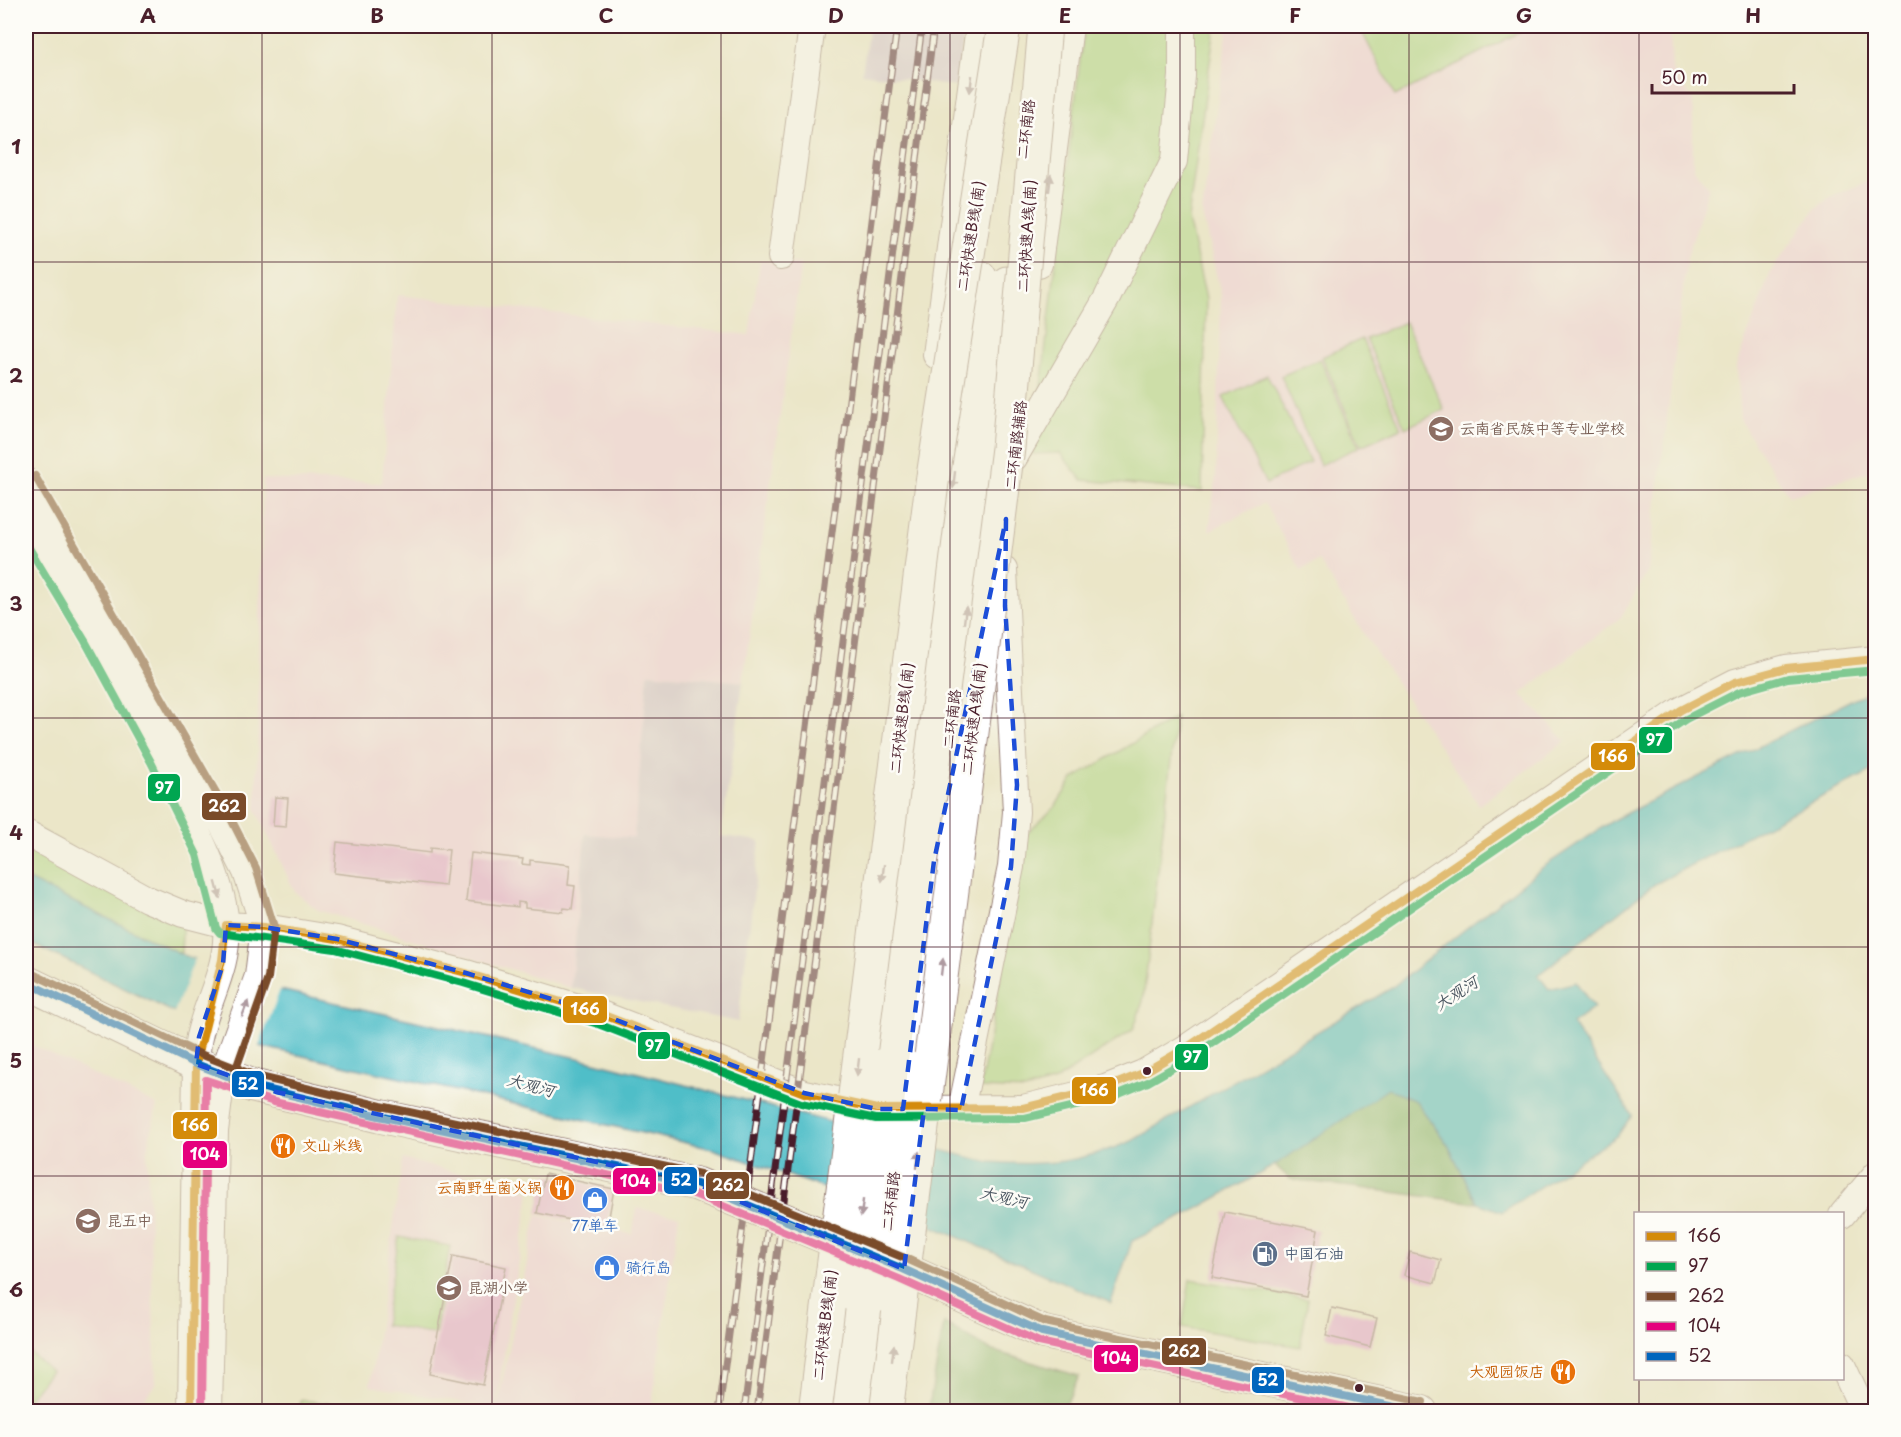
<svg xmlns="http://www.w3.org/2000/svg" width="1901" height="1437" font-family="'Playpen Sans','LXGW WenKai TC',sans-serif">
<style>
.built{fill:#f3cfdf}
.industrial{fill:#cfbdce}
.green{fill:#a9d682;stroke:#7a7a56;stroke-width:1.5}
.forest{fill:#86b770;stroke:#686b4e;stroke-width:1.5}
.water{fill:#50bec8;stroke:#4d6e7a;stroke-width:1.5}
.pier{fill:#ebe6c8}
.building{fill:#e5a2d1}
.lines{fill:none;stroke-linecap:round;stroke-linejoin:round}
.minor-casing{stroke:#9a827a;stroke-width:28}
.major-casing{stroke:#9a827a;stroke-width:35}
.minor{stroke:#fff;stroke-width:26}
.major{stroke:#fff;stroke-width:33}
.rail-casing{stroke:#4a1f2b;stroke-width:7}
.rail{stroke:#fdfcf7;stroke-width:4.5;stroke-dasharray:14;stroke-linecap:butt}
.major-bridge-casing{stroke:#9a827a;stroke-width:35;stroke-linecap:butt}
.highway-bridge-casing{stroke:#9a827a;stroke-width:35;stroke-linecap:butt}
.major-bridge{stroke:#fff;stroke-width:33}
.highway-bridge{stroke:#fff;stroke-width:33}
.bus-1-casing{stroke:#fdfcf7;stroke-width:12}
.bus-2-casing{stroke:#fdfcf7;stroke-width:12}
.bus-3-casing{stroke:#fdfcf7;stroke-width:12}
.bus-4-casing{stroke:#fdfcf7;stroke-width:12}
.bus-5-casing{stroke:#fdfcf7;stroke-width:12}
.bus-1{stroke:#d48b09;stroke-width:8}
.bus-2{stroke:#00a651;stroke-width:8}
.bus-3{stroke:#7a4b2a;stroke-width:8}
.bus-4{stroke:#e5007d;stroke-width:8}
.bus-5{stroke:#0065bd;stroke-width:8}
.oneway{fill:#ae9aa0}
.marked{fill:none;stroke:#1d4ed8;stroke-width:4.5;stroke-dasharray:12 8;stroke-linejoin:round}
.grid{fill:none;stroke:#4a1f2b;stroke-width:1.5;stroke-opacity:0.55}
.bus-dot{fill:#4a1f2b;stroke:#fdfcf7;stroke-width:2}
.labels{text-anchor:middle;stroke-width:5;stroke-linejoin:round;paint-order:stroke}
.street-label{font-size:15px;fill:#4a1f2b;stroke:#fdfcf7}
.education-label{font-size:15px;fill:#785e54;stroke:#fdfcf7;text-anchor:start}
.food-label{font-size:15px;fill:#c56008;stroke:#fdfcf7;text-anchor:end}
.shop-label{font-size:15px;fill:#366cbe;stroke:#fdfcf7}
.service-label{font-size:15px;fill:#4e5e75;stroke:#fdfcf7;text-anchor:start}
.water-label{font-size:16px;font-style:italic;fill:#4c5762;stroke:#fdfcf7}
.line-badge{stroke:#fdfcf7;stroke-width:2}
.badge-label{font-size:16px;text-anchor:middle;font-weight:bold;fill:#fff}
.neatline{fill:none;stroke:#4a1f2b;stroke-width:2}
.grid-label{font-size:20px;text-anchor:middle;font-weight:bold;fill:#4a1f2b}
</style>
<rect width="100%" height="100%" fill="#fdfcf7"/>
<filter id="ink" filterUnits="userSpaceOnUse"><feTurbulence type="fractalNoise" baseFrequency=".0167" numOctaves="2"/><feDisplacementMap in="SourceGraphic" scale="12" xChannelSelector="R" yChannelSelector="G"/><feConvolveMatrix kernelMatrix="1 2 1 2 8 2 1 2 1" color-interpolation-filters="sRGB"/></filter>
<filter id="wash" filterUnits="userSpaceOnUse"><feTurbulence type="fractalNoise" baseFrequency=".008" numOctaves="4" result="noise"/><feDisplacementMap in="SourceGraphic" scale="24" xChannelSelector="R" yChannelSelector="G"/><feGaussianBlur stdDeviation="1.35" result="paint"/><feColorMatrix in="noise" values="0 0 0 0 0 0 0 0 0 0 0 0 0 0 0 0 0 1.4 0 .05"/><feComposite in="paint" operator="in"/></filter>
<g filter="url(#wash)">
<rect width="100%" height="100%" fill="#ebe6c8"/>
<path class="built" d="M 1228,26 L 1670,26 L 1672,70 L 1693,100 L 1693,168 L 1709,187 L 1687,258 L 1648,572 L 1621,617 L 1521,694 L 1566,741 L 1479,805 L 1369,642 L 1319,561 L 1301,570 L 1264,503 L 1209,531 L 1216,475 L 1221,295 L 1202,213 Z
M 1875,178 L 1875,470 L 1789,496 L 1740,421 L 1736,366 L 1771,271 L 1815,209 L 1830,197 Z
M 760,261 L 801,264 L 743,682 L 648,673 L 634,839 L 585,834 L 571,988 L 318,910 L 295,892 L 256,810 L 263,479 L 382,483 L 397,295 L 749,335 Z
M 26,1042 L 157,1105 L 147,1151 L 156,1383 L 135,1411 L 26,1411 Z
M 403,1159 L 530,1191 L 496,1408 L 370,1386 Z
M 637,1208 L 679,1216 L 651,1411 L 496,1411 L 537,1215 L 632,1234 Z"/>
<path class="industrial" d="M 869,26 L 965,26 L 957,87 L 862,73 Z
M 648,673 L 743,682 L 721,836 L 760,841 L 738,1022 L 571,988 L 585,834 L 634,838 Z"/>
<path class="green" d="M 1084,26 L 1215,26 L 1188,219 L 1206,299 L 1202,491 L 1082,480 L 1060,453 L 1033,454 Z
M 1359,26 L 1532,26 L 1395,96 Z
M 1405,322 L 1444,410 L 1405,428 L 1366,339 Z
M 1362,339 L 1401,428 L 1361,446 L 1322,357 Z
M 1320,359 L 1359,447 L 1320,465 L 1281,376 Z
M 1267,375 L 1310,462 L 1266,484 L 1223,397 Z
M 1176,717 L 1143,1001 L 1133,1030 L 1055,1081 L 1025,1090 L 980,1088 L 1016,895 L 1021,839 L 1055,807 L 1073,779 Z
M 26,822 L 183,914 L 181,954 L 26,879 Z
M 399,1237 L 450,1246 L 435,1334 L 384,1325 Z
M 1190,1279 L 1308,1299 L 1300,1347 L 1182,1327 Z
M 26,1349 L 51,1371 L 26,1402 Z
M 301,1400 L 392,1411 L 299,1411 Z"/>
<path class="forest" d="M 1388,1088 L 1416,1101 L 1448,1145 L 1477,1203 L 1290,1179 L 1275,1165 Z
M 944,1323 L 990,1350 L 1079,1376 L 1063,1411 L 928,1411 Z"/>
<path class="water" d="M 1875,690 L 1875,769 L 1655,884 L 1538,975 L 1549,989 L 1576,982 L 1594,1008 L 1572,1024 L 1632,1115 L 1618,1135 L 1502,1212 L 1477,1203 L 1448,1145 L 1416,1101 L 1388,1089 L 1275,1165 L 1190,1213 L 1132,1241 L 1111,1303 L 927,1224 L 713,1149 L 259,1046 L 175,1013 L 26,941 L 26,879 L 181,954 L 280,990 L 591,1061 L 988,1162 C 1046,1166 1078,1163 1132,1141 L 1390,989 L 1543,867 L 1615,819 L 1857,697 Z"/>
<path class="pier" d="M 196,956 L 281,987 L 258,1049 L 173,1016 Z"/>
<g id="blocks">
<path class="building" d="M 275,797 L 288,798 L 286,827 L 273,826 Z
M 337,842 L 430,853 L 430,848 L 449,850 L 445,886 L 334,873 Z
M 471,853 L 523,859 L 522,864 L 530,865 L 530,860 L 570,865 L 568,885 L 575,886 L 572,909 L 564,908 L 563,912 L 525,908 L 525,903 L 518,902 L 518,907 L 466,901 Z
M 545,1174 L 614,1189 L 607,1228 L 537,1213 Z
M 1225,1212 L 1318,1230 L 1306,1296 L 1212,1278 Z
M 1410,1252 L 1441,1260 L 1435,1283 L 1404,1275 Z
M 453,1256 L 506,1267 L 483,1385 L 430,1374 Z
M 1332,1308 L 1377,1318 L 1370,1347 L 1326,1336 Z"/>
</g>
</g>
<g filter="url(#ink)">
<use href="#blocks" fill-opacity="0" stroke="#9a827a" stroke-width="1.5"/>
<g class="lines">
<g class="minor-casing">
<path id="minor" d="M 781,257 L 812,26
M 1039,264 L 1070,26
M 936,355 L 979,26
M 1014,458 L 1107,298 L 1174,161 L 1182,76 L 1182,26
M 26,481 L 221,822 L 246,872 L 264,927 L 258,976 L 222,1076 L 215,1131 L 209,1412
M 26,523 C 78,610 130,697 175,788 C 196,829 224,881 226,928 C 229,966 207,1000 199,1037 C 197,1045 197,1055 196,1064 L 191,1412
M 26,833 L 147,899 L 183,914 L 226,925 L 264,927 L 337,939 L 466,973 L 601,1014 L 804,1093 L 870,1107
M 907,1109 L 1023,1108 L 1105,1088 L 1143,1073 L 1189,1046 L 1681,710 L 1735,682 L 1786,668 L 1876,659
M 961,1110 L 1011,867 L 1016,812 L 1004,570
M 1842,1215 L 1876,1174
M 1842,1365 L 1864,1412"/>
</g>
<g class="major-casing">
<path id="major" d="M 26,982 L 196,1064 L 253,1086 L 379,1116 L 697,1184 L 903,1269 L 1042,1332 L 1421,1412
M 879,1066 L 980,277
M 908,1068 L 1007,283
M 836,1412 L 851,1294
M 865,1412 L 879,1295"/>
</g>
<use href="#minor" class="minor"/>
<use href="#major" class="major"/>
<g class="rail-casing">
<path id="rail" d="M 719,1412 L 897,26
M 744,1412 L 922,26
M 757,1412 L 934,26"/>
</g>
<use href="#rail" class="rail"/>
<g class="major-bridge-casing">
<path id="major-bridge" d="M 851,1294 L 879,1066
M 879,1295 L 908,1068"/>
</g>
<g class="highway-bridge-casing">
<path id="highway-bridge" d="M 815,1412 L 932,483 L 1004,26
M 886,1412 L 1008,448 L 1045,26"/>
</g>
<use href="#major-bridge" class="major-bridge"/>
<use href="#highway-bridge" class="highway-bridge"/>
<g class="bus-1-casing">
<path id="bus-1" d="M 191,1412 L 196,1064 L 222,960 L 226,925 L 264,927 L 337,939 L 466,973 L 601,1014 L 804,1093 L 877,1109 L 1023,1108 L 1105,1088 L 1143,1073 L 1189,1046 L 1681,710 L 1735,682 L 1786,668 L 1876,659"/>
</g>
<g class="bus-2-casing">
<path id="bus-2" d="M 26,543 L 85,641 L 151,762 L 197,855 L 216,928 L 220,933 L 335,949 L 463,983 L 598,1024 L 801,1103 L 876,1119 L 1025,1118 L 1109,1098 L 1148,1082 L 1195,1055 L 1686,719 L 1739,692 L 1788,678 L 1876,670"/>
</g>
<g class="bus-3-casing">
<path id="bus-3" d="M 35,476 L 230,817 L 256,868 L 274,927 L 268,978 L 232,1080
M 31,973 L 200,1054 L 256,1076 L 381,1106 L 700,1174 L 907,1259 L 1045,1322 L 1423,1402"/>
</g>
<g class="bus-4-casing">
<path id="bus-4" d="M 202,1412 L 206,1080 L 274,1102 L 694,1194 L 899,1279 L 1039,1342 L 1368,1412"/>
</g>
<g class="bus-5-casing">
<path id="bus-5" d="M 26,982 L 196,1064 L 253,1086 L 379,1116 L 697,1184 L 903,1269 L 1042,1332 L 1419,1412"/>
</g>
<use href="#bus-1" class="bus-1"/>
<use href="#bus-2" class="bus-2"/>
<use href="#bus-3" class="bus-3"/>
<use href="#bus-4" class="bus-4"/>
<use href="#bus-5" class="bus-5"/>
</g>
<defs><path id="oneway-solid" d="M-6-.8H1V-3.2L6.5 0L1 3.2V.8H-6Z" transform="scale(1.5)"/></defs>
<g class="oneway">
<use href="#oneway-solid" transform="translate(971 84) rotate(97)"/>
<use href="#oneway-solid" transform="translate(1050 183) rotate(-83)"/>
<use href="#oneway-solid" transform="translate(954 480) rotate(97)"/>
<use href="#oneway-solid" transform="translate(965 615) rotate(-83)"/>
<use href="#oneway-solid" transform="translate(883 873) rotate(97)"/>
<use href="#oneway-solid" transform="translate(218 890) rotate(75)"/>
<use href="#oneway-solid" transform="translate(942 967) rotate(-83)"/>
<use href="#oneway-solid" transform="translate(245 1009) rotate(-69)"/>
<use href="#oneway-solid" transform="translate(858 1067) rotate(97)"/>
<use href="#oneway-solid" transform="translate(918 1160) rotate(-83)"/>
<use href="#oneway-solid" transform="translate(862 1208) rotate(97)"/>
<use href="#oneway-solid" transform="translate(893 1353) rotate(-83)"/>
</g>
</g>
<path d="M0 0H1901V1437H0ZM 1006,519 L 1005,606 L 1017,785 L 1011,867 L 961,1110 L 924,1109 L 904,1269 L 697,1184 L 276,1092 L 196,1064 L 199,1037 L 223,964 L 226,925 L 264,927 L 337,939 L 466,973 L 601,1014 L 804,1093 L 877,1109 L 903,1109 L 934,861 Z" fill="#ebe6c8" fill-opacity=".55" fill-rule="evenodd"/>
<path class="marked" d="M 1006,519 L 1005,606 L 1017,785 L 1011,867 L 961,1110 L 924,1109 L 904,1269 L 697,1184 L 276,1092 L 196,1064 L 199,1037 L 223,964 L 226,925 L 264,927 L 337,939 L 466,973 L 601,1014 L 804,1093 L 877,1109 L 903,1109 L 934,861 Z"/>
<path class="grid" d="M 262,26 L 262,1412M 492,26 L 492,1412M 721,26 L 721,1412M 950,26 L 950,1412M 1180,26 L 1180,1412M 1409,26 L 1409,1412M 1639,26 L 1639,1214M 26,262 L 1876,262M 26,490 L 1876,490M 26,718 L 1876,718M 26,947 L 1876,947M 26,1176 L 1876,1176M 1639,1378 L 1639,1412"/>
<defs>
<g id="school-disc" transform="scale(1.35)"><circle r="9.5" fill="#8d6e63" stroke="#fdfcf7"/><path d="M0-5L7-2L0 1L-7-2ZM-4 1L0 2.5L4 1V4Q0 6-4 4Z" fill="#fff"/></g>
<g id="restaurant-disc" transform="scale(1.35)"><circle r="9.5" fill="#e8710a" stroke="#fdfcf7"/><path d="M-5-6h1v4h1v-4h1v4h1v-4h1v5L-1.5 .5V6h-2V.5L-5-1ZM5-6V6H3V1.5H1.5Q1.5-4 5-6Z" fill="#fff"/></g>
<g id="shop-disc" transform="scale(1.35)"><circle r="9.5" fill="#3f7fe0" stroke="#fdfcf7"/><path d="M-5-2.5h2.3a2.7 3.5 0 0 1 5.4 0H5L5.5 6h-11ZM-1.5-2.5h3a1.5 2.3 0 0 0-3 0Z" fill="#fff"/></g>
<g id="fuel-disc" transform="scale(1.35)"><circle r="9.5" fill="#5c6f8a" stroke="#fdfcf7"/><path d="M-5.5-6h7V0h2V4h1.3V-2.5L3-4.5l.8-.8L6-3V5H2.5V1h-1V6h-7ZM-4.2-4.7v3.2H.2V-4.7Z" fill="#fff"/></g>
</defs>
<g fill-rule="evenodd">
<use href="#school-disc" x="1441" y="429"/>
<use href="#restaurant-disc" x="283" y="1146"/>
<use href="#restaurant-disc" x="562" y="1188"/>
<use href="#shop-disc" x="595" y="1200"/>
<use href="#school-disc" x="88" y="1221"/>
<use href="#fuel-disc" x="1265" y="1254"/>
<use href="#shop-disc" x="607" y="1268"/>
<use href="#school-disc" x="449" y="1288"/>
<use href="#restaurant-disc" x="1563" y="1372"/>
</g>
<g class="bus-dot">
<circle cx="1147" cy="1071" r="5"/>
<circle cx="1359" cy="1388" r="5"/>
</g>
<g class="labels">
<g class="street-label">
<text transform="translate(1026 129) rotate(-83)" y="5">二环南路</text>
<text transform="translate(971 236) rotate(-81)" y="5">二环快速B线(南)</text>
<text transform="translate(1027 236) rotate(-86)" y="5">二环快速A线(南)</text>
<text transform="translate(1016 445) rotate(-83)" y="5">二环南路辅路</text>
<text transform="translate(902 718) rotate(-83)" y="5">二环快速B线(南)</text>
<text transform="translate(952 719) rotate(-83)" y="5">二环南路</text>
<text transform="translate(974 719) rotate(-83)" y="5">二环快速A线(南)</text>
<text transform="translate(891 1201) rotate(-83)" y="5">二环南路</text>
<text transform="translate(825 1325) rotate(-83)" y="5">二环快速B线(南)</text>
</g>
<g class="education-label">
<text x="1460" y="434">云南省民族中等专业学校</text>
<text x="107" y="1226">昆五中</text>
<text x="468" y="1293">昆湖小学</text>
</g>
<g class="food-label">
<text x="302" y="1151" text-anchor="start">文山米线</text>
<text x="542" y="1193">云南野生菌火锅</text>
<text x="1544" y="1377">大观园饭店</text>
</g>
<g class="shop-label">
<text x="595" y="1231">77单车</text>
<text x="626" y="1273" text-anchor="start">骑行岛</text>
</g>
<g class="service-label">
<text x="1284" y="1259">中国石油</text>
</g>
<g class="water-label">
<text transform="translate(1456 993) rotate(-33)" y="6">大观河</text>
<text transform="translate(531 1085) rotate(15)" y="6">大观河</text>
<text transform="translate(1004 1197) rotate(13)" y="6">大观河</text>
</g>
</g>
<g class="line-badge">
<rect x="1638" y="726" width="35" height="28" rx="6" fill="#00a651"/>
<rect x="1590" y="742" width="46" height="29" rx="6" fill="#d48b09"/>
<rect x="147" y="773" width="34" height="29" rx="6" fill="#00a651"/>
<rect x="201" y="792" width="46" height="29" rx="6" fill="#7a4b2a"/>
<rect x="562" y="995" width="46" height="29" rx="6" fill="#d48b09"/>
<rect x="637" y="1031" width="34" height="29" rx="6" fill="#00a651"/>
<rect x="1174" y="1043" width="35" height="28" rx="6" fill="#00a651"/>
<rect x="231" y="1070" width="34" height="28" rx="6" fill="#0065bd"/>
<rect x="1071" y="1076" width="46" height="29" rx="6" fill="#d48b09"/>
<rect x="172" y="1111" width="46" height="29" rx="6" fill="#d48b09"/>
<rect x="182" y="1140" width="46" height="29" rx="6" fill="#e5007d"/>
<rect x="663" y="1166" width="35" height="29" rx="6" fill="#0065bd"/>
<rect x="612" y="1167" width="45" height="28" rx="6" fill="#e5007d"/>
<rect x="705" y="1171" width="45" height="29" rx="6" fill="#7a4b2a"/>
<rect x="1161" y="1337" width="46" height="29" rx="6" fill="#7a4b2a"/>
<rect x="1093" y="1344" width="46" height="29" rx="6" fill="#e5007d"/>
<rect x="1251" y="1366" width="34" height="28" rx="6" fill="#0065bd"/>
</g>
<g class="badge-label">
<text x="1655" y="746">97</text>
<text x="1613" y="762">166</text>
<text x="164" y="794">97</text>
<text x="224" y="812">262</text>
<text x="585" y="1015">166</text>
<text x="654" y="1052">97</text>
<text x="1192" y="1063">97</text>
<text x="248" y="1090">52</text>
<text x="1094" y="1096">166</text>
<text x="195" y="1131">166</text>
<text x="205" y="1160">104</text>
<text x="681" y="1186">52</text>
<text x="635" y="1187">104</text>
<text x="728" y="1191">262</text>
<text x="1184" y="1357">262</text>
<text x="1116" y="1364">104</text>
<text x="1268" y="1386">52</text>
</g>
<rect width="1901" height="1437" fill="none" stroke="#fdfcf7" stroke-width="66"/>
<rect x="1634" y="1212" width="210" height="168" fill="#fdfcf7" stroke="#b5a4a5" stroke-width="1.5"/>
<rect x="1646" y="1232" width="30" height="9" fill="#d48b09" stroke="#b5a4a5" stroke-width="1.5"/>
<text x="1688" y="1242" font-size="18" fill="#4a1f2b">166</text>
<rect x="1646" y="1262" width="30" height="9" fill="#00a651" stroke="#b5a4a5" stroke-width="1.5"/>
<text x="1688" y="1272" font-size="18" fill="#4a1f2b">97</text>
<rect x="1646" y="1292" width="30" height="9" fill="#7a4b2a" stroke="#b5a4a5" stroke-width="1.5"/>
<text x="1688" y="1302" font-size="18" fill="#4a1f2b">262</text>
<rect x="1646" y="1322" width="30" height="9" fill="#e5007d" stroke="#b5a4a5" stroke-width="1.5"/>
<text x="1688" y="1332" font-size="18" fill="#4a1f2b">104</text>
<rect x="1646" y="1352" width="30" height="9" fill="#0065bd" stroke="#b5a4a5" stroke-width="1.5"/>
<text x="1688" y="1362" font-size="18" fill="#4a1f2b">52</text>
<path d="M1652 84v9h142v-9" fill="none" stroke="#4a1f2b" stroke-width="3"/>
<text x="1661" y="84" font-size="18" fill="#4a1f2b" stroke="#fdfcf7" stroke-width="4.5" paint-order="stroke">50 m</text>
<rect x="33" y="33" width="1835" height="1371" class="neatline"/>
<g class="grid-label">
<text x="148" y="23">A</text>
<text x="377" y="23">B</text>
<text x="606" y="23">C</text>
<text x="836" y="23">D</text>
<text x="1065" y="23">E</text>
<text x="1295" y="23">F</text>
<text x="1524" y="23">G</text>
<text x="1753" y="23">H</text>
<text x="16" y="154">1</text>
<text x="16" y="383">2</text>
<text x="16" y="611">3</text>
<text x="16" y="840">4</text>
<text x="16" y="1068">5</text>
<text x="16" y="1297">6</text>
</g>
</svg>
